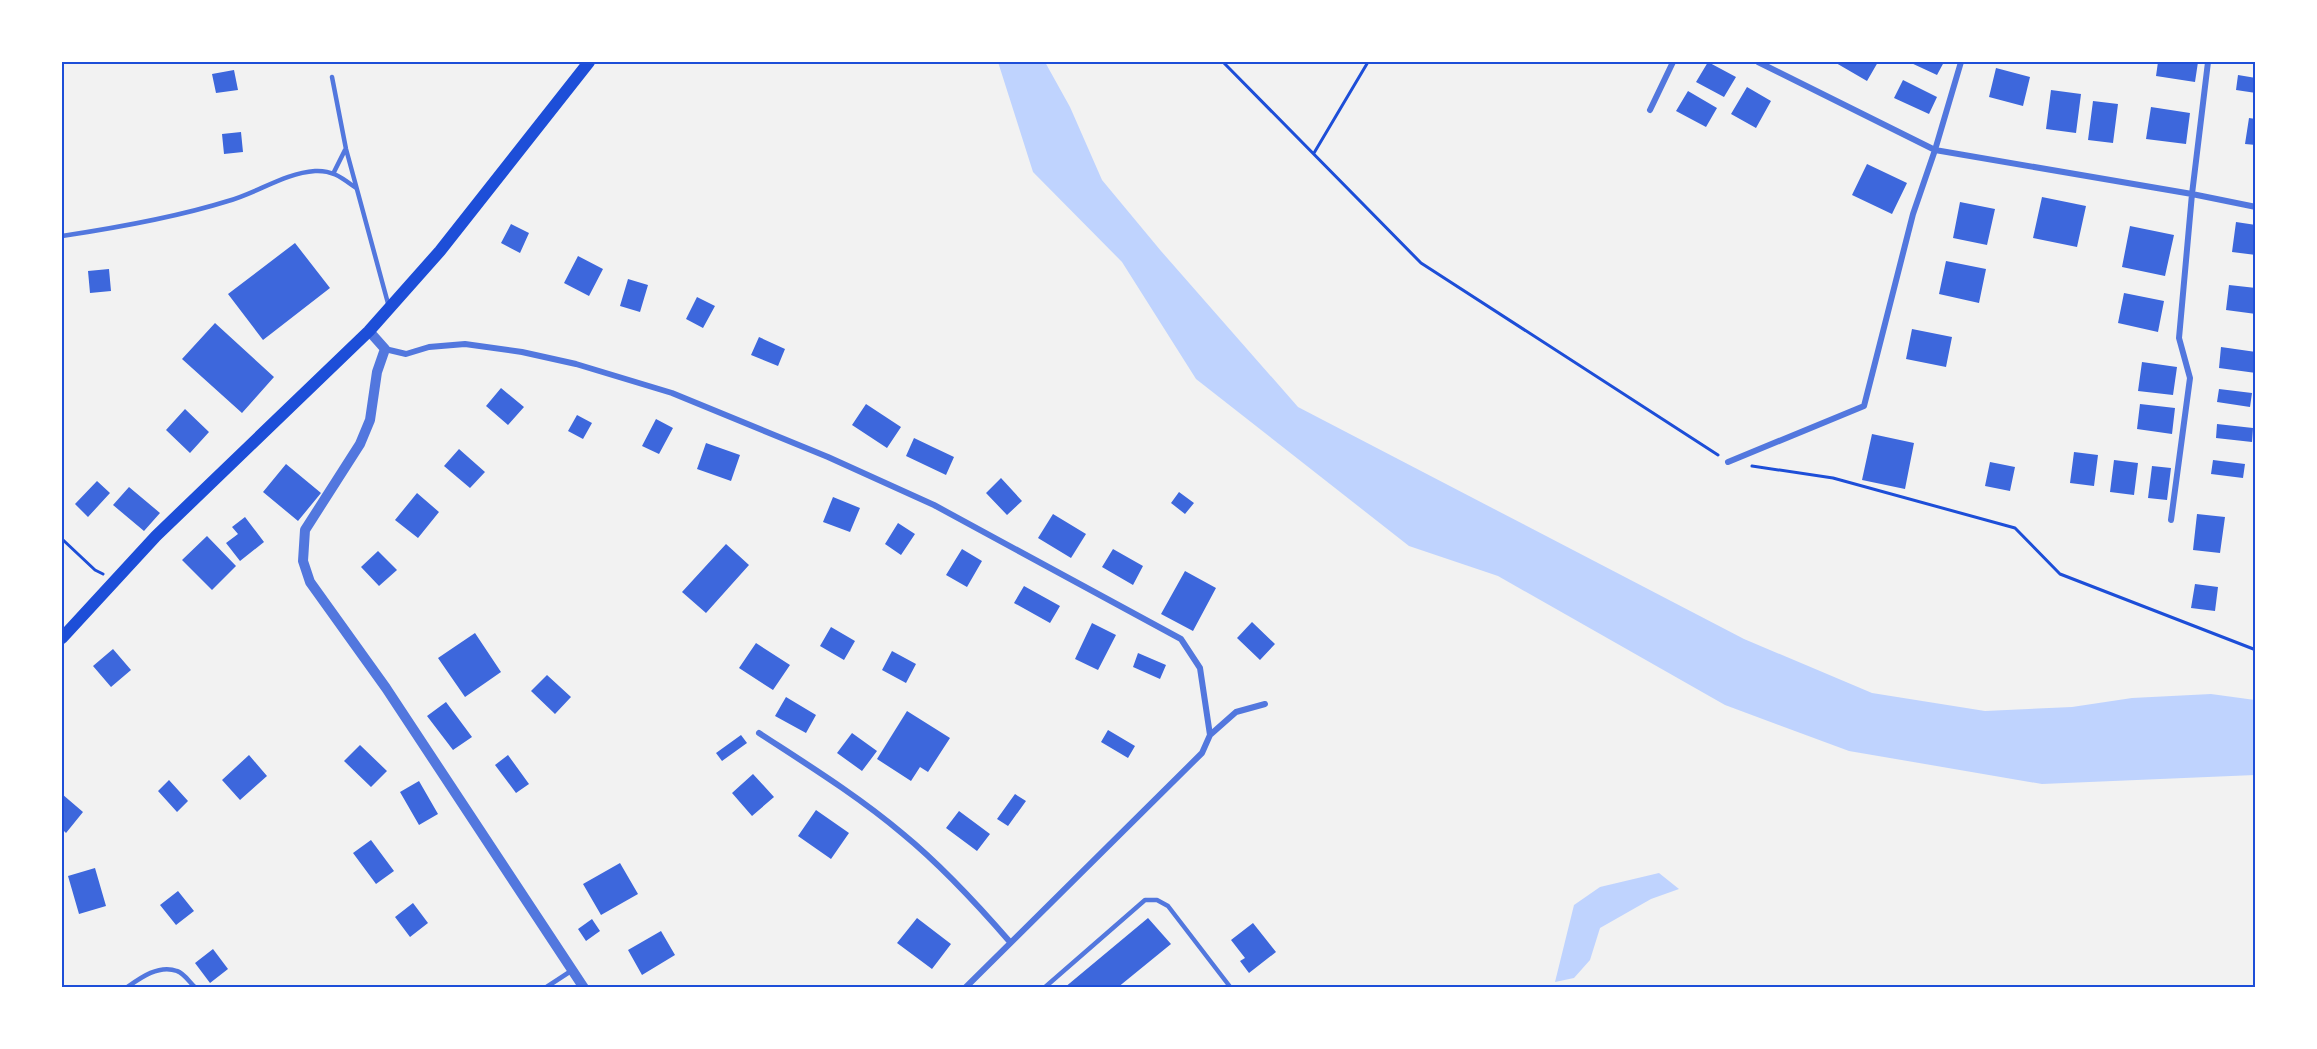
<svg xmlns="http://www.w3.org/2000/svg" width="2317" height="1049" font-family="'DejaVu Sans',sans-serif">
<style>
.water{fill:#bfd3fe}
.building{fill:#3d67dc}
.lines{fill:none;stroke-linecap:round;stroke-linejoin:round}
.path{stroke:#1d4ed8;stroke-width:3}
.service{stroke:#5277de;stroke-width:4.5}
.minor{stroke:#5277de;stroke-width:6}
.tertiary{stroke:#5277de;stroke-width:10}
.secondary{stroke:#1d4ed8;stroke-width:12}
.neatline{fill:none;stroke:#1d4ed8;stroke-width:2}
</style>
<rect width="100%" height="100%" fill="#f2f2f2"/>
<path class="water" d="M 998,62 L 1045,62 L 1070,107 L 1102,180 L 1161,251 L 1298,407 L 1744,639 L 1872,693 L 1985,711 L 2072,707 L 2132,698 L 2211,694 L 2255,700 L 2255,775 L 2042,784 L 1849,751 L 1725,705 L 1498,576 L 1409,546 L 1196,379 L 1122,262 L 1033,172 Z
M 1659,873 L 1679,889 L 1651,899 L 1600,928 L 1590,960 L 1574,978 L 1555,982 L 1574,905 L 1600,887 Z"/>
<path class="building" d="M 1708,62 L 1736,77 L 1724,97 L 1696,82 Z
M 1837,62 L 1878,62 L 1867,81 L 1836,63 Z
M 1909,62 L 1944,62 L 1937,75 Z
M 2158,62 L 2198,62 L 2195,82 L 2156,76 Z
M 1996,68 L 2030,77 L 2023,106 L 1989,97 Z
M 234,70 L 238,90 L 216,93 L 212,74 Z
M 2238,75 L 2256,78 L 2256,93 L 2236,90 Z
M 1903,80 L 1937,97 L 1929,114 L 1894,98 Z
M 1747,87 L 1771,101 L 1756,128 L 1731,114 Z
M 2051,90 L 2081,94 L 2076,133 L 2046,129 Z
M 1688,91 L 1717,108 L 1706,127 L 1676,111 Z
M 2093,101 L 2118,104 L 2113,143 L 2088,140 Z
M 2151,107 L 2190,113 L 2186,144 L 2146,139 Z
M 2249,118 L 2256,119 L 2256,145 L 2245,144 Z
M 241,132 L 243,152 L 224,154 L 222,134 Z
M 1867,164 L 1907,183 L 1892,214 L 1852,195 Z
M 2042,197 L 2086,206 L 2077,247 L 2033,238 Z
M 1960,202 L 1995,209 L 1987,245 L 1953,238 Z
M 2236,222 L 2256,225 L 2256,255 L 2232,252 Z
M 511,224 L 529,233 L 520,253 L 501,243 Z
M 2130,226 L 2174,235 L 2165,276 L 2122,267 Z
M 295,243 L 330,288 L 263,340 L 228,294 Z
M 578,256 L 603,269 L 589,296 L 564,283 Z
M 1946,261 L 1986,269 L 1979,303 L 1939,294 Z
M 109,269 L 111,291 L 90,293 L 88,271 Z
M 628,279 L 648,285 L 640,312 L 620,306 Z
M 2229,285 L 2256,288 L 2256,314 L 2226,310 Z
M 2124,293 L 2164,301 L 2158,332 L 2118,323 Z
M 697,297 L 715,306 L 703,328 L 686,319 Z
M 215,323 L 274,377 L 242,413 L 182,359 Z
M 1912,329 L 1952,337 L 1946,367 L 1906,359 Z
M 759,337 L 785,349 L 778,366 L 751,355 Z
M 2221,347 L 2256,352 L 2256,373 L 2219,368 Z
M 2142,362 L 2177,367 L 2173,395 L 2138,391 Z
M 501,388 L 524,407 L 508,425 L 486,406 Z
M 2219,389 L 2252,393 L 2250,407 L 2217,402 Z
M 866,404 L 901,427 L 887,448 L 852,425 Z
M 2140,404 L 2175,408 L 2172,434 L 2137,429 Z
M 185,409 L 209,432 L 190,453 L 166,430 Z
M 577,415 L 592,423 L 583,439 L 568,431 Z
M 656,419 L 673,428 L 659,454 L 642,446 Z
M 2217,424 L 2253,428 L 2252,442 L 2216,438 Z
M 1872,434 L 1914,443 L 1905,489 L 1862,480 Z
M 914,438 L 954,457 L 946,475 L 906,456 Z
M 706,443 L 740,455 L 731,481 L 697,469 Z
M 459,449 L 485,472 L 470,488 L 444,466 Z
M 2074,452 L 2098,455 L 2094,486 L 2070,483 Z
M 2114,460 L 2138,463 L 2134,495 L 2110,492 Z
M 2213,460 L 2245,464 L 2243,478 L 2211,474 Z
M 1990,462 L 2015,467 L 2010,491 L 1985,486 Z
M 286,464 L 321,493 L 298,521 L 263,492 Z
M 2152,466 L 2171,468 L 2167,500 L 2148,498 Z
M 1001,478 L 1022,501 L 1007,515 L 986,493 Z
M 97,481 L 110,493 L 88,517 L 75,504 Z
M 129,487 L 160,513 L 144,531 L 113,505 Z
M 1179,492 L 1194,503 L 1185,514 L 1171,503 Z
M 417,493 L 439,512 L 418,538 L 395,520 Z
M 833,497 L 860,508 L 850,532 L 823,522 Z
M 1053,514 L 1086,534 L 1071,558 L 1038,538 Z
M 2197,514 L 2225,517 L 2220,553 L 2193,550 Z
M 245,517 L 264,542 L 240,561 L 226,543 L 238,534 L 232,527 Z
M 898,523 L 915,534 L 901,555 L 885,544 Z
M 207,536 L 236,566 L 212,590 L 182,560 Z
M 726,544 L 749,565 L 706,613 L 682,592 Z
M 962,549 L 982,561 L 967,587 L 946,575 Z
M 1113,549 L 1143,566 L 1133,585 L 1102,567 Z
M 378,551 L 397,570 L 379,586 L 361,567 Z
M 1185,571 L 1216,588 L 1193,631 L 1161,614 Z
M 2195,584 L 2218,587 L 2215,611 L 2191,608 Z
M 1024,586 L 1060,606 L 1050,623 L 1014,603 Z
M 1252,622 L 1275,644 L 1260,660 L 1237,638 Z
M 1092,623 L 1116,635 L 1098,670 L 1075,659 Z
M 831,627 L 855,641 L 844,660 L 820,646 Z
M 475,633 L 501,672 L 465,697 L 438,658 Z
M 756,643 L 790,665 L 773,690 L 739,668 Z
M 113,649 L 131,670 L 111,687 L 93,666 Z
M 892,651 L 916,664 L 906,683 L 882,670 Z
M 1138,653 L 1166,665 L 1160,679 L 1133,667 Z
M 547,675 L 571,697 L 555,714 L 531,691 Z
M 786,697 L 816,715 L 806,733 L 775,716 Z
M 446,702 L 472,737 L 453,750 L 427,716 Z
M 907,711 L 950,738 L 928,772 L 920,767 L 911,781 L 877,759 Z
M 1108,730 L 1135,746 L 1128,758 L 1101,742 Z
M 852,733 L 877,751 L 862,771 L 837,753 Z
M 741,735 L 747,743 L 722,761 L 716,753 Z
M 360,745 L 387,771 L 371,787 L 344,761 Z
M 249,755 L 267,776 L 240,800 L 222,780 Z
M 508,755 L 529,784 L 516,793 L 495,765 Z
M 753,774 L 774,797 L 752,816 L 732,793 Z
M 169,780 L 188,801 L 177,812 L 158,791 Z
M 419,781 L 438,814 L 419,825 L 400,792 Z
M 62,794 L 83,812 L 66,833 L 62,829 Z
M 1015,794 L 1026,801 L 1008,826 L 997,819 Z
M 816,810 L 849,833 L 831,859 L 798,836 Z
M 959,811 L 990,834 L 977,851 L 946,828 Z
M 371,840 L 394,871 L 376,884 L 353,853 Z
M 620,863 L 638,894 L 601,915 L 583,884 Z
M 95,868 L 106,906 L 79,914 L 68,876 Z
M 178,891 L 194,911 L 176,925 L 160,905 Z
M 413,903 L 428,923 L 410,937 L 395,917 Z
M 917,918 L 951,944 L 932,969 L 897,943 Z
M 1148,918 L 1171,944 L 1117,988 L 1064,988 Z
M 592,919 L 600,931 L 586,941 L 578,929 Z
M 1253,923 L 1276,952 L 1249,973 L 1240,961 L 1245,958 L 1231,940 Z
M 661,931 L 675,955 L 642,975 L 628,950 Z
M 213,949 L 228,969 L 210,983 L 195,963 Z"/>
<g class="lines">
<path class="path" d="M 1223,62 L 1421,263 L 1718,455
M 1314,153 L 1368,62
M 1752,466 L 1833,478 L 2015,528 L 2060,574 L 2256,650
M 62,539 L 95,570 L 103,574"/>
<path class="service" d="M 332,77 L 346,149 L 389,307
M 334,172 L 345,150
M 62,236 C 115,228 177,217 228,201 C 257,193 285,173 315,171 C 333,170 342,178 356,188
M 126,988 C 140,978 159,964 177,971 C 184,973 190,983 196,988
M 545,988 L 571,971
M 1044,988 L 1145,900 L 1157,900 L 1168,906 L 1231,988"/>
<path class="minor" d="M 1758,62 L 1935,150 L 2192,194 L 2256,207
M 1650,110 L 1673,62
M 385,349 L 406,354 L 429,347 L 465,344 L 522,352 L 576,364 L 672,393 L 828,457 L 934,505 L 1181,639 L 1200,668 L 1210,735 L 1202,753 L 965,988
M 1728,462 L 1864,406 L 1913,214 L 1935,150 L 1961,62
M 2171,520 L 2190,378 L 2179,338 L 2192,194 L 2208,62
M 759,733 C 808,765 858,796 903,834 C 942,866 977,904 1010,942
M 1210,735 L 1236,712 L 1265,704"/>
<path class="tertiary" d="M 369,331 L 385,349 L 377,372 L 370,420 L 360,444 L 305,530 L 303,561 L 310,582 L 386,688 L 584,988"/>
<path class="secondary" d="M 62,638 L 156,536 L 369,331 L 440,251 L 589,62"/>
</g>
<rect width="2317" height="1049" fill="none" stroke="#ffffff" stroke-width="126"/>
<rect x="63" y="63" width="2191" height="923" class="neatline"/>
</svg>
